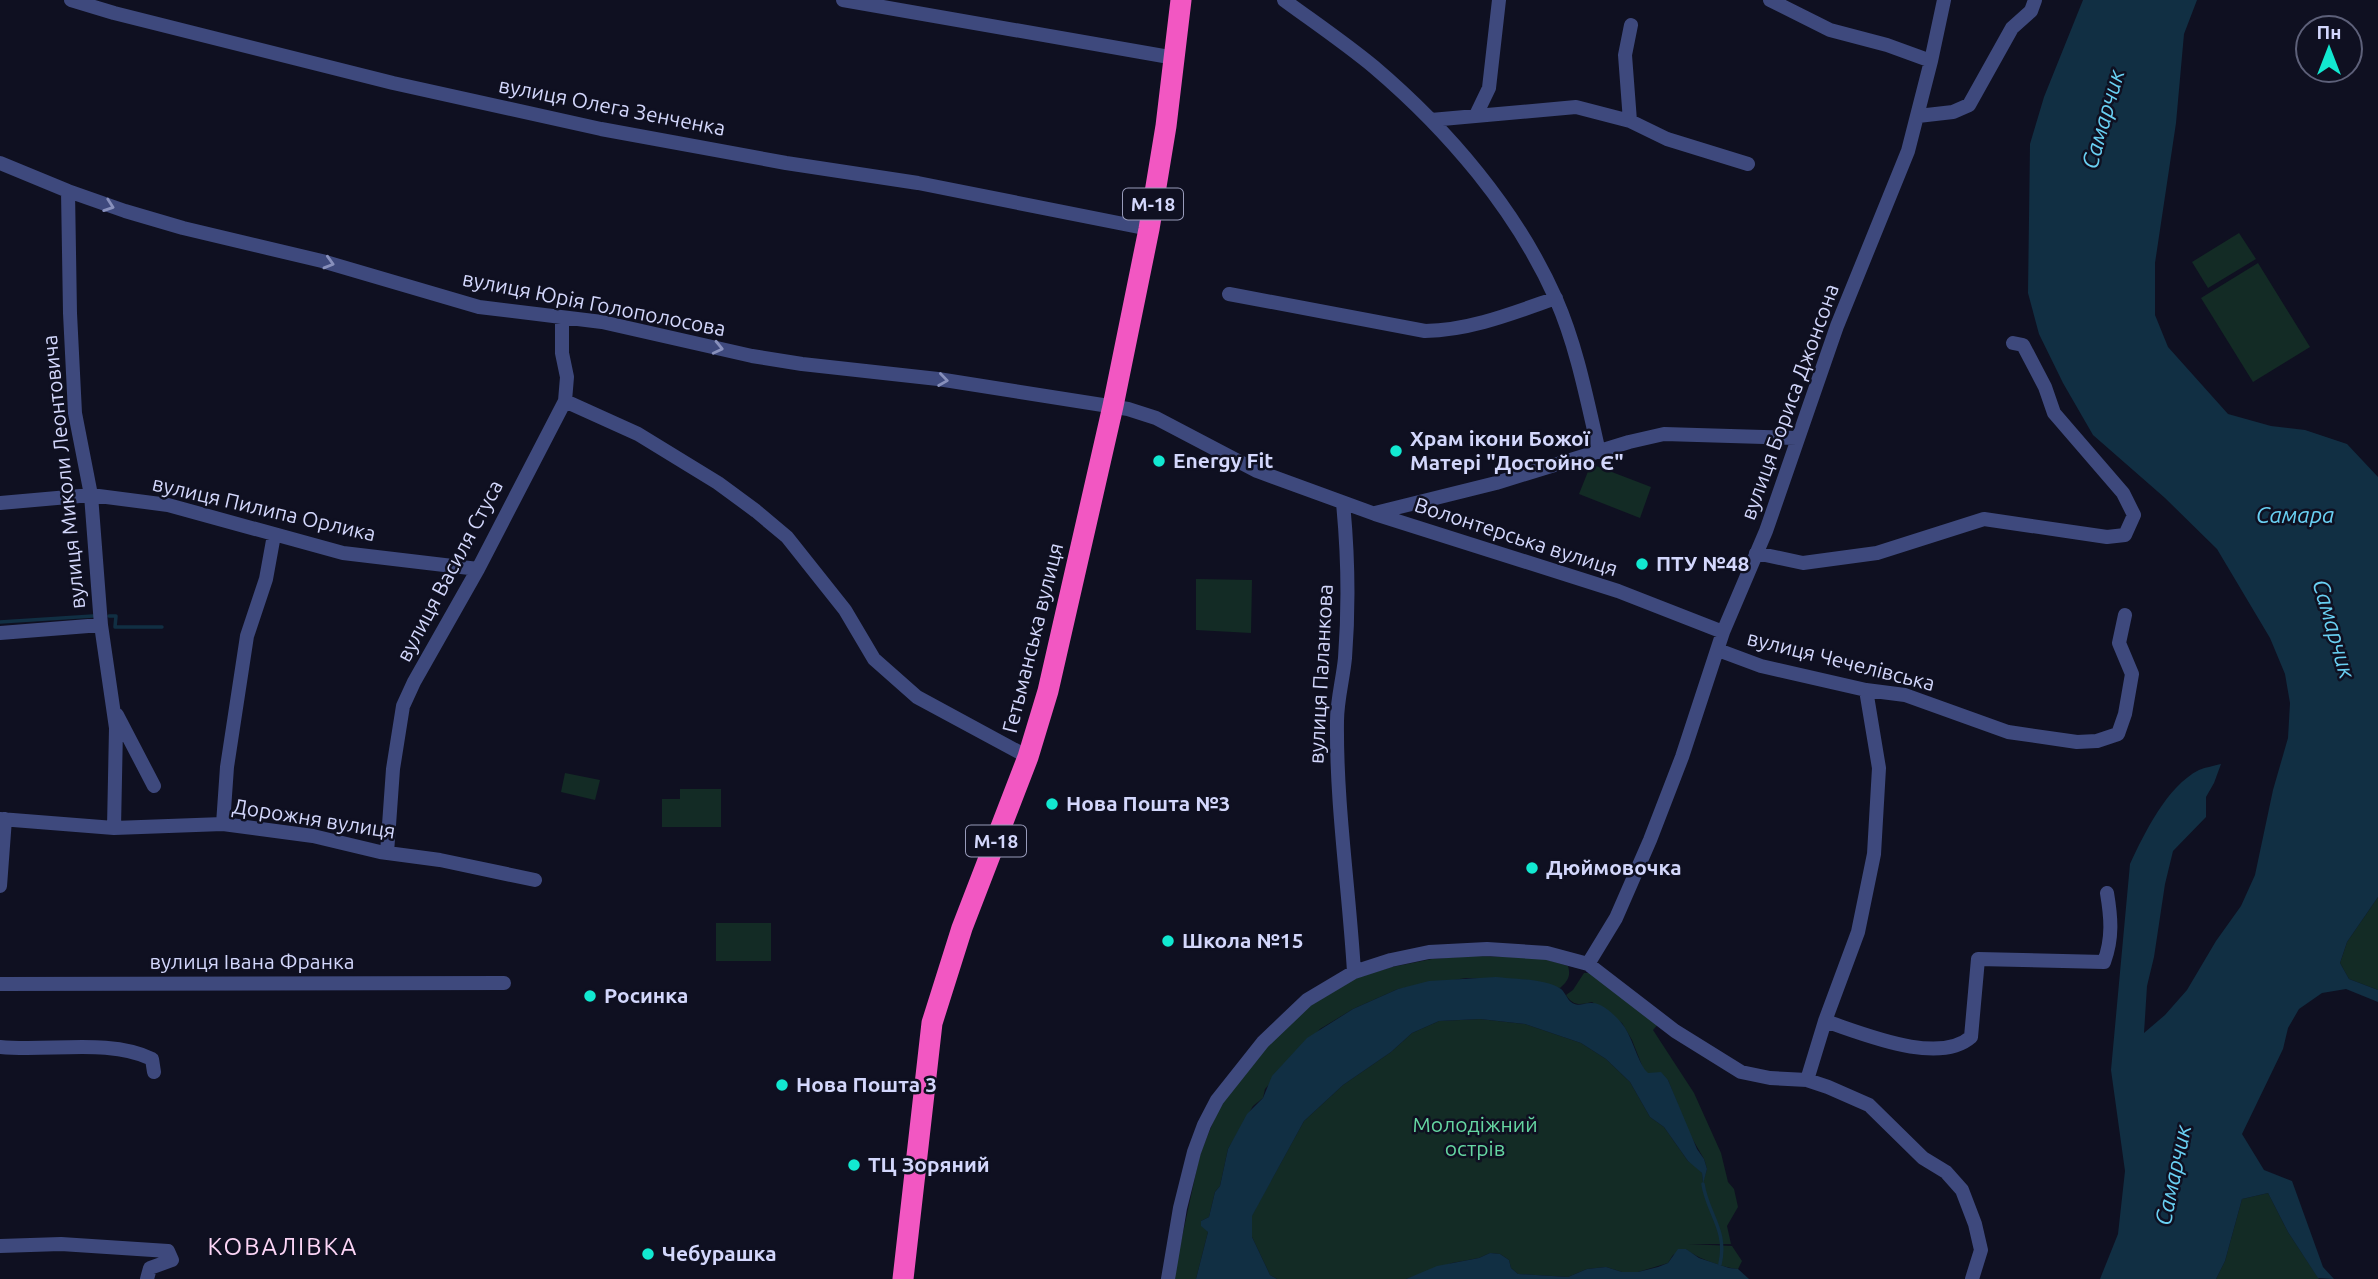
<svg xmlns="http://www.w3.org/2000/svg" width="2378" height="1279" font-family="Ubuntu,sans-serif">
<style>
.green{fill:#132b25}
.water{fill:#112f43}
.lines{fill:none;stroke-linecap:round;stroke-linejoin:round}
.stream{stroke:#112f43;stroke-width:3.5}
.minor{stroke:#3e497d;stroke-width:14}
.highway{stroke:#f257c2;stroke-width:21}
.oneway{stroke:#8890bc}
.poi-dot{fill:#12e9d1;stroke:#0f1021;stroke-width:2.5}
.labels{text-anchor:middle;stroke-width:5;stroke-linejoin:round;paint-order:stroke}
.shield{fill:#0f1021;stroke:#989bba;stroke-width:2}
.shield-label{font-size:19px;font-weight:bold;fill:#d3d7fc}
.street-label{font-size:21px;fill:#d3d7fc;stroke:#0f1021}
.poi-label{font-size:21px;font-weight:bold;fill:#d3d7fc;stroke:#0f1021;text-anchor:start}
.park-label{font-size:21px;fill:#65d6a2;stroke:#0f1021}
.water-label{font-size:23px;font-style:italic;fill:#69d0f3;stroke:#0f1021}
.quarter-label{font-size:24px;letter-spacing:2px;fill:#fcd5f6;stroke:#0f1021}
</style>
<rect width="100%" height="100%" fill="#0f1021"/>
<path class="green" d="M 2239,233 L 2256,259 L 2208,288 L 2192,262 Z
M 2258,263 L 2310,347 L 2253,382 L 2201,298 Z
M 1591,464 L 1651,487 L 1640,518 L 1579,494 Z
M 1196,579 L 1252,580 L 1251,633 L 1196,630 Z
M 565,773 L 600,780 L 595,800 L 561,792 Z
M 680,789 L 721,789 L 721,827 L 662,827 L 662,799 L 680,799 Z
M 2378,897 L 2378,990 L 2349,979 L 2340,963 L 2347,942 Z
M 716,923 L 771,923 L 771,961 L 716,961 Z
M 1472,956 L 1541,958 L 1568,966 C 1571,976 1568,981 1560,988 L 1529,980 L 1466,978 L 1398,989 L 1353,1009 L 1320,1029 L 1265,1089 L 1263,1098 L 1253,1106 L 1228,1149 L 1220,1186 L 1215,1192 L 1209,1217 L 1201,1221 L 1208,1232 L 1196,1279 L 1173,1279 L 1200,1154 L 1221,1103 L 1267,1046 L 1311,1005 L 1356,978 L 1392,967 L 1432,959 Z
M 1584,973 L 1592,973 L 1660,1022 L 1653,1030 L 1694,1093 L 1721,1153 L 1728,1182 L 1734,1189 L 1738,1207 L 1727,1226 L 1731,1244 L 1688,1244 L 1732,1246 L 1742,1261 L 1738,1269 C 1724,1268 1696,1258 1686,1249 L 1673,1255 L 1668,1263 L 1638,1272 L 1622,1272 L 1606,1267 L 1587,1269 L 1568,1277 L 1518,1274 L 1511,1268 L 1509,1260 L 1500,1254 L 1490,1253 L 1479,1258 L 1452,1263 L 1406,1279 L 1277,1279 L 1270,1275 L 1252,1237 L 1252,1215 L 1304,1121 L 1343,1085 L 1391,1052 L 1412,1033 L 1439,1021 L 1480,1019 L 1525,1024 L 1581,1043 L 1606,1059 L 1630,1082 L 1650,1117 L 1664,1127 L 1688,1161 L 1696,1166 L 1702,1173 L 1703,1182 L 1707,1169 L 1704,1159 L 1689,1133 L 1668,1080 L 1647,1073 L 1643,1068 L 1632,1040 L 1622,1023 L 1592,1002 C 1580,1005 1573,1006 1566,995 L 1573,990 Z
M 2268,1193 L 2288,1232 L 2319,1279 L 2216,1279 L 2225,1261 L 2242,1199 Z"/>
<path class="water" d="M 2083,0 L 2197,0 L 2184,34 L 2176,123 L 2155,263 L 2155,315 L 2168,347 L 2228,414 L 2271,426 L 2305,430 L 2347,444 L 2378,477 L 2378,897 L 2347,942 L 2340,963 L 2349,979 L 2378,990 L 2378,1002 L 2346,989 L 2322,993 L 2299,1009 L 2288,1028 L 2283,1049 L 2242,1134 L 2264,1170 L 2292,1181 L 2323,1267 L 2334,1279 L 2318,1278 L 2288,1232 L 2268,1193 L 2242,1199 L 2225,1261 L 2216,1279 L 2100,1279 L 2118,1234 L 2125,1171 L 2111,1070 L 2130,864 C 2144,834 2167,786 2199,770 C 2206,767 2214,766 2221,764 L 2214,783 L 2206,797 L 2206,817 L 2173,851 L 2165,884 L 2154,957 L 2147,986 L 2144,1033 L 2165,1015 L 2187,990 L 2216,941 L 2241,906 L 2255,875 L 2273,790 L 2288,738 L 2290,703 L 2285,674 L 2270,638 L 2217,549 L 2165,498 L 2093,435 L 2063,383 L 2039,334 L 2028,293 L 2030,144 L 2044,97 Z
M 1496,977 C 1513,979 1548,979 1561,989 C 1565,992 1567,999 1571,1002 C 1578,1008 1584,1002 1592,1003 C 1603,1003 1616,1016 1623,1025 C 1633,1038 1638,1064 1648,1073 L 1661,1072 L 1668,1080 L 1697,1149 L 1704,1159 L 1707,1169 L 1703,1184 L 1702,1173 L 1688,1161 L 1664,1127 L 1650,1117 L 1630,1082 L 1606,1059 L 1581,1043 L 1525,1024 L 1480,1019 L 1439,1021 L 1412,1033 L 1391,1052 L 1343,1085 L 1304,1121 L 1252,1216 L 1252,1237 L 1270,1275 L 1277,1279 L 1196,1279 L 1208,1232 L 1201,1226 L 1201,1221 L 1209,1217 L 1215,1192 L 1220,1186 L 1228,1149 L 1247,1114 L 1263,1098 L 1272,1076 L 1307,1038 L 1353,1009 L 1398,989 L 1429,981 Z
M 1678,1249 L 1686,1249 L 1699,1258 L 1729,1268 L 1738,1269 L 1749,1279 L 1406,1279 L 1437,1266 L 1479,1258 L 1490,1253 L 1500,1254 L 1509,1260 L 1511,1268 L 1518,1274 L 1568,1277 L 1587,1269 L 1606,1267 L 1622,1272 L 1638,1272 L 1658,1267 L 1668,1263 Z"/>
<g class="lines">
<path class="stream" d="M 109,616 L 116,616 L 115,627 L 162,627
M 0,622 L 93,616
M 1703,1184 C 1707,1213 1728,1230 1720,1264"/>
<path class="minor" d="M 71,0 L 114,13 L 393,83 L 601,129 L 786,163 L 918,183 L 1149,229
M 843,0 L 1175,58
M 1284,0 C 1314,22 1345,43 1374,67 C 1448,130 1516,209 1556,299 C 1577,347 1587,400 1599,452
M 1770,0 L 1830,30 L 1887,45 L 1931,61
M 1476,115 L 1489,88 L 1499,0
M 1918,116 L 1953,112 L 1969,105 L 2012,28 L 2031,11 L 2035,0
M 1431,120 L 1576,107 L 1630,121 L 1667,139 L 1748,164
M 1630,121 L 1625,55 L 1631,25
M 0,163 L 68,191 L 125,211 L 183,228 L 322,261 L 479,307 L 602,322 L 752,356 L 802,364 L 938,379 L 1128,409 L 1156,418 L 1257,471 L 1375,514 L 1618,591 L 1723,632
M 68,191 L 70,313 L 75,413 L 91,495 L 101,625 L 116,728 L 114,828
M 1229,294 L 1425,331 C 1471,330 1513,313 1556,298
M 565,401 L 638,434 L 718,483 L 756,511 L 787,537 L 845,610 L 874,659 L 917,697 L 1028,757
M 0,503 L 91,495 L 168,505 L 343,553 L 478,569
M 1343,503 C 1348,554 1349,606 1345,658 C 1343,679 1337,700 1337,721 C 1336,805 1349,888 1354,972
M 1375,513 L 1496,483 L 1629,442 L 1664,434 L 1797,438
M 1756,553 L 1803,563 L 1877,553 L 1984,519 L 2107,537 L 2125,535 L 2134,515 L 2123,493 L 2054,413 L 2045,387 L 2023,345 L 2013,343
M 0,633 L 101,625
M 1718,650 L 1761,666 L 1866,690 L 1905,695 L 2008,732 L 2077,742 L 2097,741 L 2118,734 L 2125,714 L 2132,674 L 2119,643 L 2125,615
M 117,715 L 154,786
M 0,819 L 114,828 L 223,824 L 313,836 L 380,852 L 440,860 L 535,880
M 223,824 L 227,767 L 247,636 L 266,579 L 274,535
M 387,853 L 393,769 L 403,706 L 414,682 L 478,569 L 565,401 L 567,377 L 562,353 L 562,318
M 0,886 L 5,819
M 1588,964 L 1616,918 L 1650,840 L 1682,757 L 1723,632 L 1766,531 L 1837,326 L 1908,151 L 1931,61 L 1944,0
M 0,984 L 504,983
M 1825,1021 C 1862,1033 1938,1066 1971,1037 L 1978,959 L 2104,962 C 2113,938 2111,917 2107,893
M 0,1047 C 48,1052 109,1038 152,1059 L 154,1072
M 1807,1080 L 1825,1021 L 1858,932 L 1874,854 L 1879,768 L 1866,690
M 0,1246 L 61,1244 L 168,1251 L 172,1260 L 150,1268 L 147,1279
M 1168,1279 L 1180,1208 L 1194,1152 L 1204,1125 L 1217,1100 L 1263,1042 L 1307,1000 L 1354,972 L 1391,960 L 1429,952 L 1487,949 L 1547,953 L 1588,964 L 1675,1031 L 1741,1072 L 1770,1078 L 1807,1080 L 1828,1087 L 1869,1105 L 1923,1158 L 1946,1172 L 1962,1190 L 1975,1224 L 1981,1250 L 1972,1279"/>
<path class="highway" d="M 903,1279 L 932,1023 L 962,928 L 1028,757 L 1048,691 L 1113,406 L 1149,229 L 1166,126 L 1181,0"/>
</g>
<defs><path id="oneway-chevron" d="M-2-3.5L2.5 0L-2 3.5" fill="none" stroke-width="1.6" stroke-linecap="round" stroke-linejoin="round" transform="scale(1.75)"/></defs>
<g class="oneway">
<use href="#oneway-chevron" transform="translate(109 206) rotate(19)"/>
<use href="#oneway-chevron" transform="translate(329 263) rotate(16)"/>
<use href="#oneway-chevron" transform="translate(718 348) rotate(13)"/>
<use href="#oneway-chevron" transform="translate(943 380) rotate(8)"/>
</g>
<g class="poi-dot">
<circle cx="1396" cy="451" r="7"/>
<circle cx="1159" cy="461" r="7"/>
<circle cx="1642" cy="564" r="7"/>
<circle cx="1052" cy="804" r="7"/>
<circle cx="1532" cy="868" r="7"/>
<circle cx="1168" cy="941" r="7"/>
<circle cx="590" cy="996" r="7"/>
<circle cx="782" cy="1085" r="7"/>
<circle cx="854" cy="1165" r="7"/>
<circle cx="648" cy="1254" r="7"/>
</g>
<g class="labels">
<g class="shield">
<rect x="1123" y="188.5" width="60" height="31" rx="5"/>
<rect x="966" y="825.5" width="60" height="31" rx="5"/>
</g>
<g class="shield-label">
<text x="1153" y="211">М-18</text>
<text x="996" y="848">М-18</text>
</g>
<g class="street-label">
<text transform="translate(612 107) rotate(11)" y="7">вулиця Олега Зенченка</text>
<text transform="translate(594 304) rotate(11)" y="7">вулиця Юрія Голополосова</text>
<text transform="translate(1790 402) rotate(-70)" y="7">вулиця Бориса Джонсона</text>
<text transform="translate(64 472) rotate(-96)" y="7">вулиця Миколи Леонтовича</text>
<text transform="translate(264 509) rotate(13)" y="7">вулиця Пилипа Орлика</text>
<text transform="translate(1516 537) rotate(18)" y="7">Волонтерська вулиця</text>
<text transform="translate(450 571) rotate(-62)" y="7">вулиця Василя Стуса</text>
<text transform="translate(1033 638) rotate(-76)" y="7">Гетьманська вулиця</text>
<text transform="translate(1841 661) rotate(14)" y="7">вулиця Чечелівська</text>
<text transform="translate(1321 674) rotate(-87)" y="7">вулиця Паланкова</text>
<text transform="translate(314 819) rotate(9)" y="7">Дорожня вулиця</text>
<text x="252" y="969">вулиця Івана Франка</text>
</g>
<g class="poi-label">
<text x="1410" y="446">Храм ікони Божої<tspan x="1410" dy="24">Матері "Достойно Є"</tspan></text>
<text x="1173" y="468">Energy Fit</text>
<text x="1656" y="571">ПТУ №48</text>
<text x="1066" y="811">Нова Пошта №3</text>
<text x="1546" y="875">Дюймовочка</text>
<text x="1182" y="948">Школа №15</text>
<text x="604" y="1003">Росинка</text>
<text x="796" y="1092">Нова Пошта 3</text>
<text x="868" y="1172">ТЦ Зоряний</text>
<text x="662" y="1261">Чебурашка</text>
</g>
<g class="park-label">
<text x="1475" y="1132">Молодіжний<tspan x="1475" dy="24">острів</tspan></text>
</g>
<g class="water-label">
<text transform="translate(2103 119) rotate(-74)" y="8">Самарчик</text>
<text x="2295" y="523">Самара</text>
<text transform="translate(2334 629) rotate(74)" y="8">Самарчик</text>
<text transform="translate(2173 1175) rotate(-78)" y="8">Самарчик</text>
</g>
<g class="quarter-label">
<text x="283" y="1255">КОВАЛІВКА</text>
</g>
</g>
<g transform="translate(2329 49)"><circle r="33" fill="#0f1021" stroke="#5d6079" stroke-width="2"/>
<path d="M0-5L12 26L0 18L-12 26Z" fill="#12e9d1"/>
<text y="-10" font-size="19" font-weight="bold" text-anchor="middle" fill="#d3d7fc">Пн</text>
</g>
</svg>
